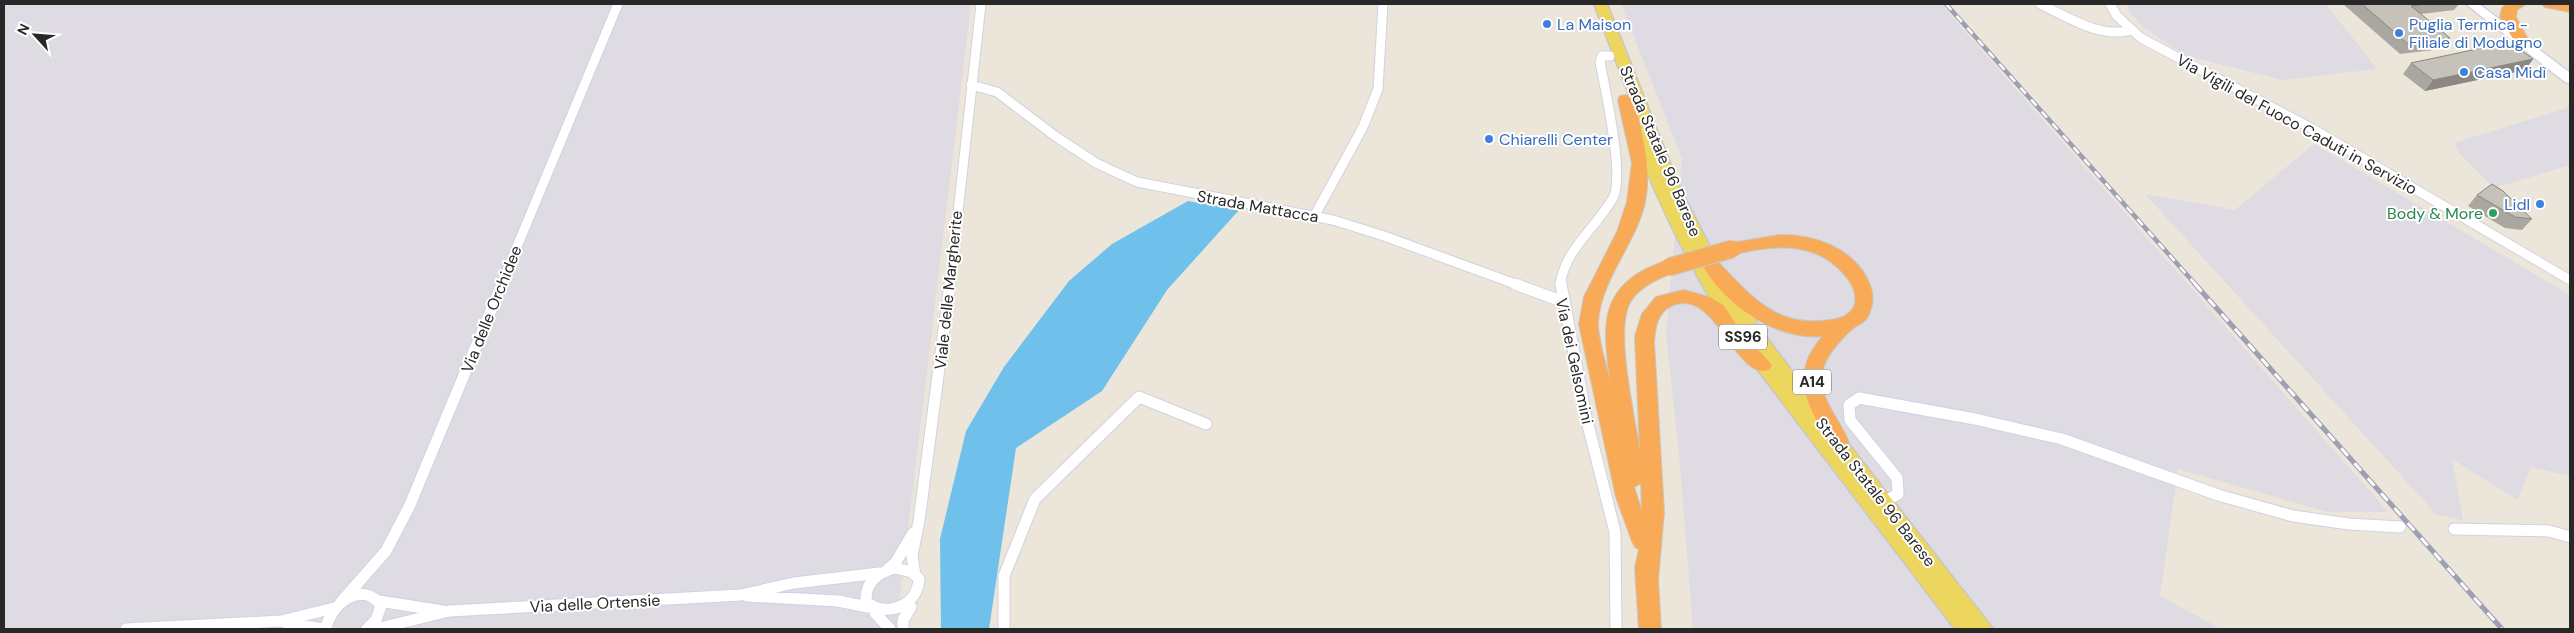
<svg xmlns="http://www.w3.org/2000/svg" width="2574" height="633" font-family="'DM Sans',sans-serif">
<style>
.industrial{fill:#dedbe3}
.water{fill:#6fc0eb}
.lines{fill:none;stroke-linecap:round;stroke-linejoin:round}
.street-far1-casing{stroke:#d0d2e1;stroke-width:11}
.street-casing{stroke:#d0d2e1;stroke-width:13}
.secondary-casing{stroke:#d0d2e1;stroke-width:3}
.primary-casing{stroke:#c7c7c7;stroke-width:3}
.highway-casing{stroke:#c7c7c7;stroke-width:2}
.street-far1{stroke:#fff;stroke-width:9}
.street{stroke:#fff;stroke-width:11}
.secondary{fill:#fff;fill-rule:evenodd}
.primary{fill:#ecd65e;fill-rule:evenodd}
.highway{fill:#f9aa57;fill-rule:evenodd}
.rail-far1-casing{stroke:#9d9fb2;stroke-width:4.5}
.rail-casing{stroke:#9d9fb2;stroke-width:5}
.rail-far1{stroke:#fff;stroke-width:2.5;stroke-dasharray:8;stroke-linecap:butt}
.rail{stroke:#fff;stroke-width:3;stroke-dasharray:10;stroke-linecap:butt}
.highway-bridge-casing{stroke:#c7c7c7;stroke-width:19;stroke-linecap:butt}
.highway-bridge{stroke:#f9aa57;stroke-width:17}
.wall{fill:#aaa7a0}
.shaded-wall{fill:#8b8882}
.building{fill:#c6c2ba;stroke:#8b8882}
.shop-dot{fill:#3f7fe0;stroke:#fff;stroke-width:2}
.leisure-dot{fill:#2e9e5b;stroke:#fff;stroke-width:2}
.labels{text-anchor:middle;stroke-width:4;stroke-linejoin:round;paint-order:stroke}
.shield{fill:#fff;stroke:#686868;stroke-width:1}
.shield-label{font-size:15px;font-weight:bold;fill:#282828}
.shop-label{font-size:16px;fill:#366cbe;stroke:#fff;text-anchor:start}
.street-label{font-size:16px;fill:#282828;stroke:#fff}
.leisure-label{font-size:16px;fill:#27864d;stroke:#fff;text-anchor:end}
</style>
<rect width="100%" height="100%" fill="#ebe5da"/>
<path class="industrial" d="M 4,4 L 971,4 L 896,629 L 4,629 Z
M 1621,4 L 1941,4 L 2388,512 L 2328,512 L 2178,469 L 2160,596 L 2221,629 L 1693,629 L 1680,464 L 1666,334 L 1682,158 Z
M 2126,4 L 2326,4 L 2377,69 L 2282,80 L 2187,56 L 2143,27 L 2129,11 Z
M 2570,107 L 2570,165 L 2494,188 L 2459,153 L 2454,143 Z
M 2314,144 L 2570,295 L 2570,476 L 2531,467 L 2518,500 L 2452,459 L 2463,520 L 2437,515 L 2145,194 L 2235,210 Z"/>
<path class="water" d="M 1188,201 L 1239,210 L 1167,290 L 1102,391 L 1016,448 L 989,629 L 941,629 L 940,539 L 966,431 L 1004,367 L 1069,281 L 1112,244 Z"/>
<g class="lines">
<g class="street-far1-casing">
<path id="street-far1" d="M 2040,4 C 2068,17 2100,39 2132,30
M 2110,4 L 2117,16 L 2141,38 L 2311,128 L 2570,280
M 971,85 L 997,92 L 1055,136 L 1096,163 L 1137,182 L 1333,220 L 1384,236 L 1518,285
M 1315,215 L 1363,127 L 1378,89 L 1383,4
M 501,285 L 618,4
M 950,285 L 981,4
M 1560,285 C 1565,249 1596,228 1613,198 C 1625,176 1605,89 1600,62 L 1602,56 L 1610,56"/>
</g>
<g class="street-casing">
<path id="street" d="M 1515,284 L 1561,301
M 1561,284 L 1586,417 L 1615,532 L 1616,629
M 1884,502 L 1898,494 L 1897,478 L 1850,420 L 1849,405 L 1859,398 L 1975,419 L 2062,439 L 2218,495 L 2293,516 L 2349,524 L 2400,527
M 2454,529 L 2549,531 L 2570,537
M 895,568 L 912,572 L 919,579 C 917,606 888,618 866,602 C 865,582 877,573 895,568 Z
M 887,570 L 896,562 L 913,533
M 915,575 L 912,556 L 919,521 L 950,284
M 747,596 L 838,601 L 868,607
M 379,601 L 443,611
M 341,602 L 386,551 L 409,507 L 502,284
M 875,613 L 890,629
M 284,622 L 322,629
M 126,629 L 281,621 L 334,608
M 326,629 C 330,604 363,579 381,606 L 376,620 L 367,629
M 376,629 L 449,611 L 741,595 L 794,583 L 880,573
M 903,629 L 903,620 L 911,607
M 1004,629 L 1004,576 L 1035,499 L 1139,397 L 1206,424"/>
</g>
<g class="secondary-casing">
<path id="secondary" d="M 2466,4 L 2479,4 L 2570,73 L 2570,83 L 2565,82 Z"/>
</g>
<g class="primary-casing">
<path id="primary" d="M 1594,4 L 1607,4 L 1681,191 L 1720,266 L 1764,334 L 1804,387 L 1993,629 L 1955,629 L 1748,357 L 1746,353 L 1748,349 L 1756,347 L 1740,324 L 1733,328 L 1727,326 C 1688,265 1657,200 1631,132 L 1633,129 L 1642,128 Z"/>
</g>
<g class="highway-casing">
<path id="highway" d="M 2507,4 L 2526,4 L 2517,10 L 2516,17 L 2529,41 L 2526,44 L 2516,44 L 2500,17 L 2502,8 Z
M 2542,4 L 2570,4 L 2570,12 L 2545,7 Z
M 1626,95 L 1632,96 L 1634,100 C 1642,135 1652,165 1645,202 C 1636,244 1601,278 1598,322 C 1597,338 1607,366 1610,382 C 1605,335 1596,295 1646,269 C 1655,265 1665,259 1675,262 L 1678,267 L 1675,272 C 1659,278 1638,287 1629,304 C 1615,334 1635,418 1640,452 L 1635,336 L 1642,314 L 1656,297 L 1684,290 L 1712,298 L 1724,306 L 1739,329 L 1772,365 L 1769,370 C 1735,381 1716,285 1671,306 C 1657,313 1655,328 1654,342 L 1664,512 L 1658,580 L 1661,629 L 1639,629 L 1635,568 L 1639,549 L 1635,547 L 1632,541 L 1616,497 L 1579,324 L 1584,297 L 1617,232 L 1627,202 L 1632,163 L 1618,100 L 1620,96 ZM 1641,483 L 1642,512 L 1634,487 Z
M 1779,235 C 1813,234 1850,247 1867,278 C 1874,293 1875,303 1867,318 C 1864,323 1857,325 1852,329 C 1840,340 1825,356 1822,373 C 1818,399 1841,420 1849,443 L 1846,449 L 1839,451 L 1832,449 C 1810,407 1786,378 1823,336 C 1779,341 1726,306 1704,268 L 1707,263 L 1713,261 L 1719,263 C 1755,301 1780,330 1836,319 C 1844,318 1854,311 1855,303 C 1857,291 1850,280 1842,272 C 1813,240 1770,245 1732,255 L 1726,254 L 1723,249 L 1726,244 Z"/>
</g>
<use href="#street-far1" class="street-far1"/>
<use href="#street" class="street"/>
<use href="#secondary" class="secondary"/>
<use href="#primary" class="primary"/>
<use href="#highway" class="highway"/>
<g class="rail-far1-casing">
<path id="rail-far1" d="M 1946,4 L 2196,285"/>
</g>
<g class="rail-casing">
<path id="rail" d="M 2195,284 L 2502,629"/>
</g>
<use href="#rail-far1" class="rail-far1"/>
<use href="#rail" class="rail"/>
<g class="highway-bridge-casing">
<path id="highway-bridge" d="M 1669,267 L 1732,249"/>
</g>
<use href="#highway-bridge" class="highway-bridge"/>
</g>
<path class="wall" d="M 2343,4 L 2459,4 L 2454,10 L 2421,14 L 2450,38 L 2442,49 L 2400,54 Z
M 2533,59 L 2525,70 L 2425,91 L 2403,74 L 2411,63 Z
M 2477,195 L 2532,219 L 2522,230 L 2505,228 L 2468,206 Z"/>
<path class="shaded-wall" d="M 2533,59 L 2525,70 L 2425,91 L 2433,80 Z"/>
<path class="building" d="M 2362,4 L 2427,4 L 2411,6 L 2450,38 L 2407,43 Z
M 2510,42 L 2533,59 L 2433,80 L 2411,63 Z
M 2492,184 L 2503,191 L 2532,219 L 2515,217 L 2477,195 Z"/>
<g class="shop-dot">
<circle cx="1547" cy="24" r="5"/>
<circle cx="2399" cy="33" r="5"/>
<circle cx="2464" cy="72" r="5"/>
<circle cx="1489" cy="139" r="5"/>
<circle cx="2540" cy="204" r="5"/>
</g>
<circle class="leisure-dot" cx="2493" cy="213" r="5"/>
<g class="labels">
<g class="shield">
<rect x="1719" y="324.5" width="48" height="25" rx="4"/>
<rect x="1793" y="369.5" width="38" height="25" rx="4"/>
</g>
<g class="shield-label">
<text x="1743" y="342">SS96</text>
<text x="1812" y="387">A14</text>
</g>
<g class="shop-label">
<text x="1557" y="30">La Maison</text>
<text x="2409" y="30">Puglia Termica -<tspan x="2409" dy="18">Filiale di Modugno</tspan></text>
<text x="2474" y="78">Casa Midì</text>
<text x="1499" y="145">Chiarelli Center</text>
<text x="2530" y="210" text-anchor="end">Lidl</text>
</g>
<g class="street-label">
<text transform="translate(2297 124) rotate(29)" y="6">Via Vigili del Fuoco Caduti in Servizio</text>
<text transform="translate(1661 151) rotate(67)" y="6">Strada Statale 96 Barese</text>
<text transform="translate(1258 206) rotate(10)" y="6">Strada Mattacca</text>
<text transform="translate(948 290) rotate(-84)" y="6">Viale delle Margherite</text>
<text transform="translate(491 309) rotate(-68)" y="6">Via delle Orchidee</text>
<text transform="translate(1575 361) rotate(78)" y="6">Via dei Gelsomini</text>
<text transform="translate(1876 492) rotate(52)" y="6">Strada Statale 96 Barese</text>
<text transform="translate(595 603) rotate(-3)" y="6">Via delle Ortensie</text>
</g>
<g class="leisure-label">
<text x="2483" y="219">Body &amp; More</text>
</g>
</g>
<rect width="2574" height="633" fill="none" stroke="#282828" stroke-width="10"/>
<g transform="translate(35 35) rotate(296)" stroke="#ffffff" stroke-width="4" paint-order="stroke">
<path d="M0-4L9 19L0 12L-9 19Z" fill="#282828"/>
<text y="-8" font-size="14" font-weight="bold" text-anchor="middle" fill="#282828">N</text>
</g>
</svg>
